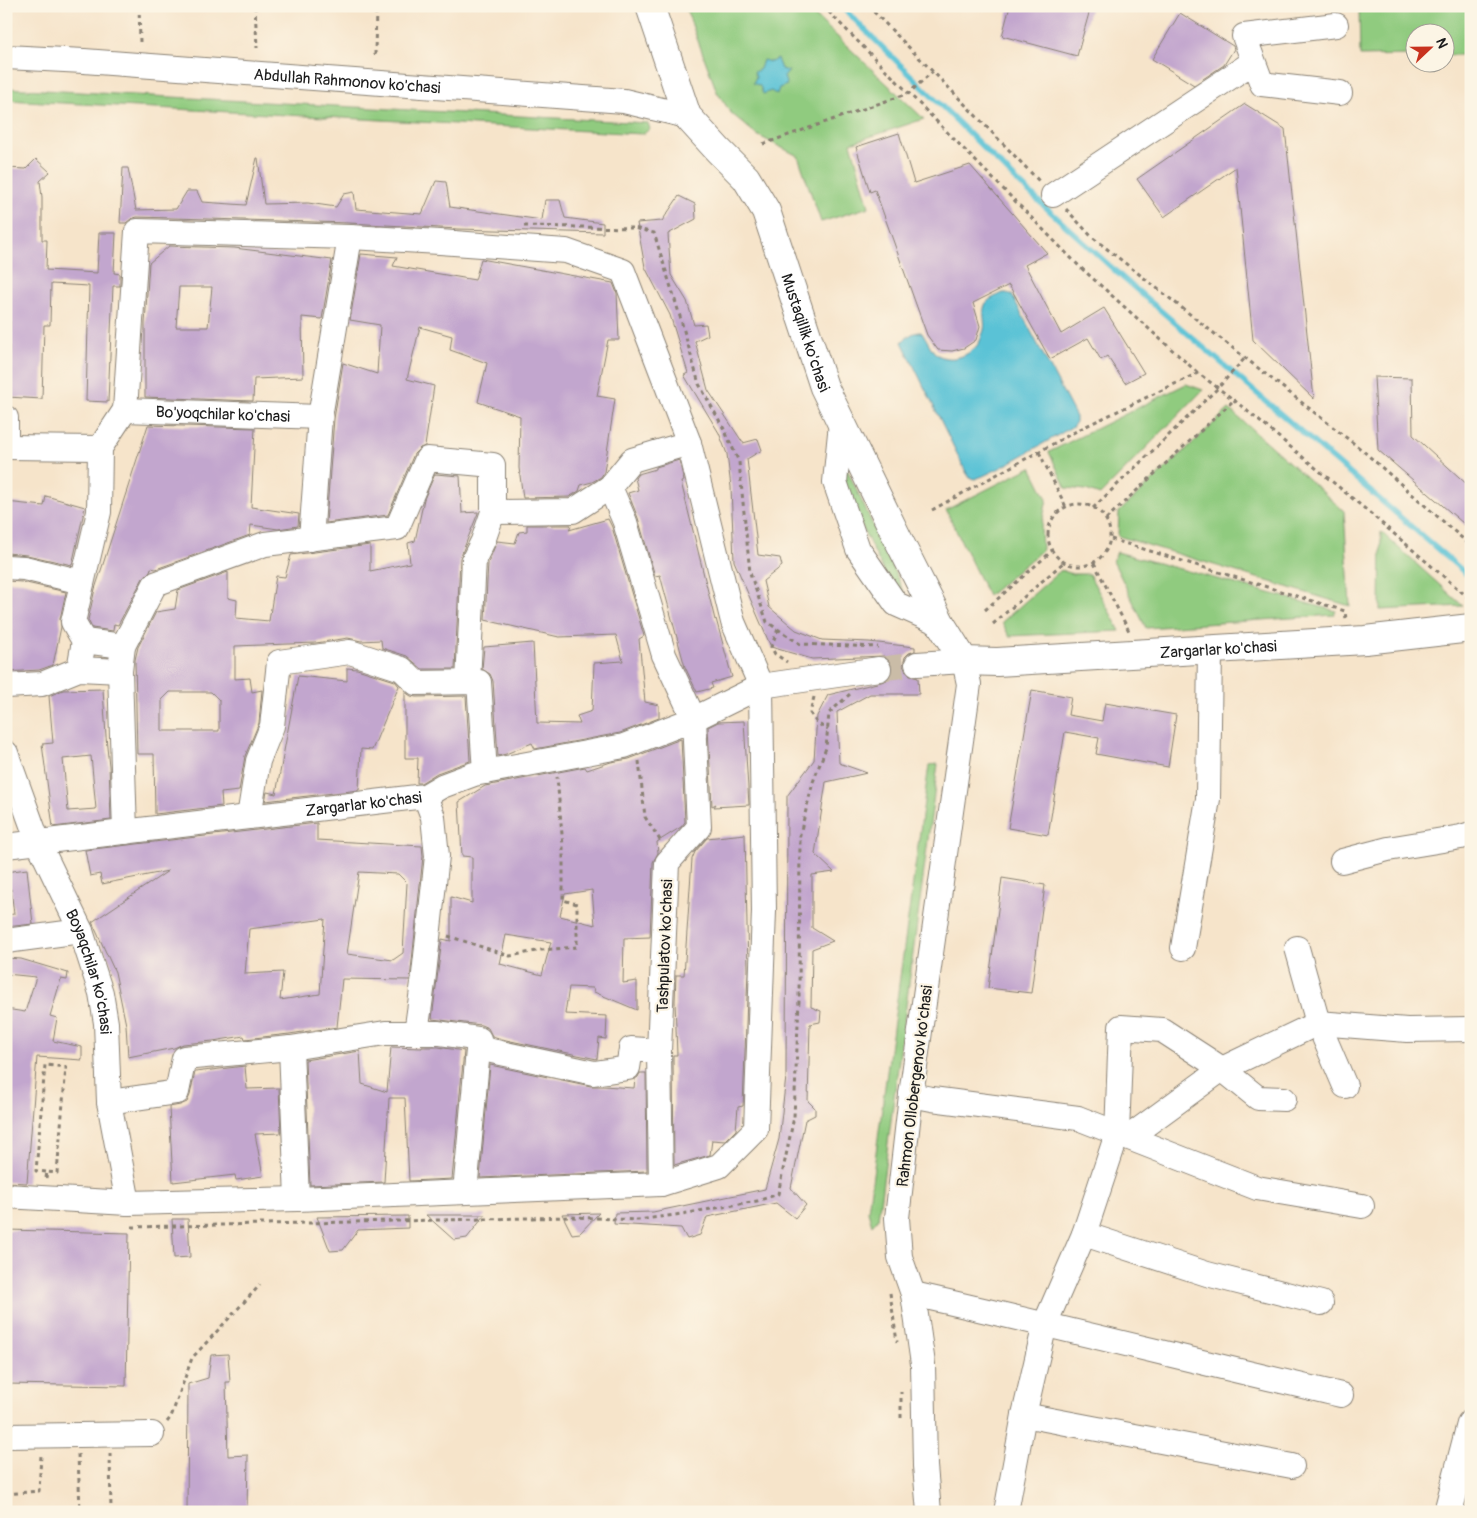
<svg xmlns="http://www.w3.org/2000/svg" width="1477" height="1518" font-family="Pangolin,sans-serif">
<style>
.green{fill:#90cb7f;stroke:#56744e}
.water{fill:#5ac2d6;stroke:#3b6f79}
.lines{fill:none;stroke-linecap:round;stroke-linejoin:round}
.stream{stroke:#5ac2d6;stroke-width:5.5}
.building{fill:#c2a6ce;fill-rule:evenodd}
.minor-tunnel{stroke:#cabca7;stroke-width:24;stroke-dasharray:24 12;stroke-linecap:butt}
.minor-casing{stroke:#898073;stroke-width:26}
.major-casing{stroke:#898073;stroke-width:30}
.path{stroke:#898073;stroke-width:3;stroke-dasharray:4 4;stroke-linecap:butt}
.minor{stroke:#fff;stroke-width:24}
.major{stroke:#fff;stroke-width:28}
.labels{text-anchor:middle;stroke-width:4.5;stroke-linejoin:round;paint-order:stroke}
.street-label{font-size:16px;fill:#1c1c1c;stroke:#fcf5e5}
</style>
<rect width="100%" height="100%" fill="#fcf5e5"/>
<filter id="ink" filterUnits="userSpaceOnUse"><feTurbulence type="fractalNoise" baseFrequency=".02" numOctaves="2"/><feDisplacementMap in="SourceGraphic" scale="10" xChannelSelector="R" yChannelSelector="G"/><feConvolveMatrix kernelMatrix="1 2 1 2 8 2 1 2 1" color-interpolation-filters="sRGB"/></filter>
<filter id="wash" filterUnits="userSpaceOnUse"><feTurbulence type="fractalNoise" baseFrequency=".0096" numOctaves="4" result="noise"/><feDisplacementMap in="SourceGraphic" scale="20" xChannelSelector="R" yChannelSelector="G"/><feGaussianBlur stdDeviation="1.12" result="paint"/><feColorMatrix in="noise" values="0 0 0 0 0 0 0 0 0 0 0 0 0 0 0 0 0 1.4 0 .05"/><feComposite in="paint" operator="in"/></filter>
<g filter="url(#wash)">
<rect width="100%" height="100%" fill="#f6e4ca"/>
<path class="green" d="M 685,6 L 805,6 L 924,119 L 851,143 L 869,207 L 821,222 L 798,156 L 757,135 L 731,113 L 717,92 Z
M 1359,6 L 1471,6 L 1471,55 L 1445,55 L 1444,32 L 1414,32 L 1414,55 L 1360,56 Z
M 6,88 L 648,123 L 650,129 L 643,134 L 6,100 Z
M 1186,384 L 1203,390 L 1100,495 L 1086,490 L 1066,488 L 1049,452 Z
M 1229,409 L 1344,511 L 1350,606 L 1118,536 L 1119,512 Z
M 846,467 L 909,603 L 895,594 L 850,503 L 844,485 Z
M 1031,467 L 1047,499 L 1041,528 L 1042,550 L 988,596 L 946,510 Z
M 1381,532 L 1463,606 L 1380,610 Z
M 1117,552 L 1336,611 L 1334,615 L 1146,628 L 1113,561 Z
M 1061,570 L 1072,574 L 1089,574 L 1120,631 L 1009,636 L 1002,622 Z
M 938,764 L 878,1219 L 872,1225 L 868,1211 L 929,765 Z"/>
<path class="water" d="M 777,59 L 781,69 L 789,71 L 784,77 L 787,85 L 779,88 L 777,95 L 771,91 L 763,94 L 760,86 L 753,83 L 756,77 L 754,72 L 760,69 L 763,60 L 771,62 Z
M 1003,293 L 1007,293 L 1012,295 L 1015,301 L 1076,417 L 1076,422 L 1073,426 L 1060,434 L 1002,467 L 983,476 L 975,479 L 970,478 L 966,472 L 902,342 C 907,336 914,332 921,332 C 927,338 929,346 934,352 C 948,365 972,356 980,341 C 981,338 983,333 984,330 C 986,321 981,311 986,303 C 990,298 997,296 1003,293 Z"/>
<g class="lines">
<path class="stream" d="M 841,6 L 1019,183 L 1123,278 L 1471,578"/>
</g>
<g id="blocks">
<path class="building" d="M 1010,6 L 1091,6 L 1077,56 L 1002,36 Z
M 1180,13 L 1233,46 L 1234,49 L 1224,65 L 1194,85 L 1152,59 Z
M 1245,104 L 1285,129 L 1314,399 L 1253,340 L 1236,167 L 1164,217 L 1137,179 Z
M 899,133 L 914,183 L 970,165 L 1047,253 L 1025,265 L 1061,334 L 1104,308 L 1144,373 L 1125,383 L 1107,356 L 1101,360 L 1088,338 L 1050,359 L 1009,285 L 973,303 L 980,326 L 976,340 L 964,348 L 952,351 L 938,350 L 927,335 L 875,190 L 870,192 L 856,147 Z
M 257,158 L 258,158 L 264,204 L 308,203 L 336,207 L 344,194 L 354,192 L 356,209 L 422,214 L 436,181 L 446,182 L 450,207 L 542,220 L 545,200 L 560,200 L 565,218 L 603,223 L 603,233 L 458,229 L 350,223 L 137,217 L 131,219 L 126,223 L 120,223 L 123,168 L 128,168 L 136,210 L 176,209 L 187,191 L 197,191 L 202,202 L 246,205 Z
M 36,159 L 50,172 L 40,181 L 42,197 L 42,240 L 47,240 L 46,270 L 97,273 L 99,233 L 116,233 L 114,273 L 120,274 L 120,286 L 113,286 L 108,402 L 86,401 L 89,286 L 51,284 L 50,325 L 44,325 L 42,399 L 7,397 L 10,321 L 6,321 L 9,227 L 6,227 L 6,168 L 26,169 Z
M 679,196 L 695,204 L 696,219 L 668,234 L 671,275 L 687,301 L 694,325 L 706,324 L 708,335 L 695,341 L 708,390 L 743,443 L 758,439 L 762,450 L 747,459 L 758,555 L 780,558 L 782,566 L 763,581 L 769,607 L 796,630 L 822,640 L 869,642 L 915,647 L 915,651 L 909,653 L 905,657 L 903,665 L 906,672 L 910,676 L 918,678 L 919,694 L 870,694 L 837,712 L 839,763 L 867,773 L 826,782 L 815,854 L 834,872 L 812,875 L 812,928 L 833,941 L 812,949 L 811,1007 L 821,1011 L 820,1022 L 810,1024 L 808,1101 L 815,1108 L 815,1115 L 805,1120 L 791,1188 L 806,1205 L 795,1218 L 776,1203 L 707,1217 L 700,1235 L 687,1239 L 681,1228 L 614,1224 L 615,1213 L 653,1212 L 765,1189 L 779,1139 L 786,1077 L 787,796 L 814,760 L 817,716 L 828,695 L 881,682 L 887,680 L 892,675 L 893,668 L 890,661 L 884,656 L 812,659 L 771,647 L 734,561 L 731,487 L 727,454 L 719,433 L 684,375 L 688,373 L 670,315 L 645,267 L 637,223 L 662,221 Z
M 169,246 L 234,248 L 332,260 L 322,319 L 302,317 L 303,377 L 254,379 L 253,401 L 145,397 L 145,324 L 149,263 ZM 179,287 L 212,287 L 208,327 L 176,327 Z
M 361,254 L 397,257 L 393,266 L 475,280 L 481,259 L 613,283 L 617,293 L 619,340 L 608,340 L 597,396 L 615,399 L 604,472 L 601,477 L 592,482 L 581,485 L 579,491 L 569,497 L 523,498 L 519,468 L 520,416 L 478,402 L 487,363 L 450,350 L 452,336 L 420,327 L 407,379 L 434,386 L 425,446 L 420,448 L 414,454 L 388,515 L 326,523 L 334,419 L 343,363 L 377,374 L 380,325 L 350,320 Z
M 1374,377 L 1412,378 L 1413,435 L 1471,488 L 1471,530 L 1378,450 Z
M 148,425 L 255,428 L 251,507 L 299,514 L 298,526 L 278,529 L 251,525 L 250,535 L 156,569 L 151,568 L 150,571 L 143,578 L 118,625 L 114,624 L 113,631 L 92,628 L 88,620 L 95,589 Z
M 679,460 L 684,481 L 681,482 L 715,620 L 716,619 L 732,677 L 711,683 L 713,688 L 697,692 L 685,667 L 660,575 L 655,576 L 638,518 L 628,493 L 638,490 L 635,478 L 638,474 L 656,469 L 656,467 Z
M 435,474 L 460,476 L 462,513 L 478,512 L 478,513 L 460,558 L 455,669 L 422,669 L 407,656 L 382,648 L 381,640 L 361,641 L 348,638 L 316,643 L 235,646 L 235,679 L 250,678 L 252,692 L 262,690 L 259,723 L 245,756 L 239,791 L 221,793 L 222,806 L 155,814 L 154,754 L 137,754 L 135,660 L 138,647 L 156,612 L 175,609 L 178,590 L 228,572 L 228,598 L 237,600 L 236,618 L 269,621 L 276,576 L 285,577 L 291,555 L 370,545 L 370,571 L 410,563 L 408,543 L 415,541 L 424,499 ZM 170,692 L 211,692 L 219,700 L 219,731 L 162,731 L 162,700 Z
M 46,496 L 85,507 L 72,565 L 27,555 L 7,553 L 6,551 L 6,502 L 44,506 Z
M 608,519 L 612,527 L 644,636 L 639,639 L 645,702 L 659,705 L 659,718 L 620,733 L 535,749 L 532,743 L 506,754 L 498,756 L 493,681 L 490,674 L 482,669 L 484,647 L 533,643 L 537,723 L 580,724 L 577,716 L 592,711 L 594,663 L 623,661 L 616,635 L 559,637 L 485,620 L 488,563 L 497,541 L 515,543 L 519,532 L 527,531 L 527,525 L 571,525 L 569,530 Z
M 6,581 L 22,582 L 66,592 L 60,619 L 61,627 L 53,665 L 39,670 L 6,672 Z
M 347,668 L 357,669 L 395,681 L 399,686 L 372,750 L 361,749 L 359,790 L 265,801 L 267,792 L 276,794 L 298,676 L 347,681 Z
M 103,689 L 106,736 L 109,766 L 111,820 L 53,827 L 42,744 L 53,743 L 49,696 L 63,690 ZM 91,756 L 96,809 L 68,811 L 63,759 Z
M 1032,690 L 1071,697 L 1068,715 L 1102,721 L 1105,703 L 1176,715 L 1168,767 L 1096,754 L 1099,738 L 1065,732 L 1048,835 L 1008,828 Z
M 405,692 L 411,696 L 416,697 L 466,696 L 470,761 L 437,773 L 421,783 L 417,783 L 418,758 L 405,758 Z
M 744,721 L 749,805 L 714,807 L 716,804 L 712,806 L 708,727 L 718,722 Z
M 681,739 L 685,822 L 681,827 L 657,842 L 658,853 L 653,862 L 650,937 L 624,938 L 623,983 L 637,981 L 637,1010 L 594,992 L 593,988 L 569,987 L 565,1014 L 607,1016 L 606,1039 L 599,1038 L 597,1059 L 506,1040 L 492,1036 L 488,1028 L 481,1025 L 432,1019 L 442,939 L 451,941 L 451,897 L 472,903 L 472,857 L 462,856 L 459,802 L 485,786 L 585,767 L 587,770 L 611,762 L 629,759 ZM 592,890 L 595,925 L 560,916 L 565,894 ZM 506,935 L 551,942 L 542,975 L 500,964 Z
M 317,823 L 317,840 L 422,846 L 423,856 L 410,980 L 342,979 L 337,1027 L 289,1034 L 245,1039 L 244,1036 L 213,1041 L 183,1044 L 174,1048 L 128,1057 L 126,1025 L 115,972 L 92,922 L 168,871 L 102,884 L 100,874 L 90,876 L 85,850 ZM 359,872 L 398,874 L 407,883 L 403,953 L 393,960 L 347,954 ZM 325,919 L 320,994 L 280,1000 L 283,972 L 245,974 L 249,929 Z
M 745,834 L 748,970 L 743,1106 L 738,1107 L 736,1130 L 725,1141 L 712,1140 L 710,1155 L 674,1165 L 673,1062 L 673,1055 L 677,1055 L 675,1001 L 676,975 L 684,975 L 692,859 L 695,852 L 707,838 Z
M 27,869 L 33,924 L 6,927 L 6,915 L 14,914 L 11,889 L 6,886 L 6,872 Z
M 1002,878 L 1045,885 L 1031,993 L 988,988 Z
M 6,958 L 21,959 L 68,973 L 67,980 L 61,979 L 50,1016 L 57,1018 L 53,1041 L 82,1047 L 82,1060 L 37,1057 L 27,1183 L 6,1182 L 6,1009 L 25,1012 L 36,977 L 6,974 Z
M 391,1047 L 422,1048 L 422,1047 L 438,1047 L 464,1051 L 452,1179 L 409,1181 L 405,1098 L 389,1098 L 384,1182 L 310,1185 L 305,1060 L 360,1051 L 362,1084 L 387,1092 Z
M 490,1065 L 591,1086 L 603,1086 L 634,1088 L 635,1079 L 638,1077 L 640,1073 L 646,1073 L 647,1171 L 480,1178 Z
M 245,1066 L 247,1089 L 279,1088 L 281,1133 L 255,1134 L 263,1176 L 236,1180 L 235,1175 L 173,1182 L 169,1107 L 180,1105 L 187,1102 L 190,1095 L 195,1072 Z
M 599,1213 L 580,1233 L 572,1234 L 562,1214 Z
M 426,1215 L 485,1215 L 467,1238 L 454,1240 Z
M 408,1216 L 408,1228 L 358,1230 L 343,1250 L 330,1251 L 317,1217 Z
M 172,1219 L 188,1219 L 190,1257 L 174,1258 Z
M 6,1230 L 129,1233 L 126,1386 L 6,1384 Z
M 228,1354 L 230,1382 L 226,1382 L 228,1456 L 248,1455 L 247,1512 L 187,1512 L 188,1384 L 208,1378 L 211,1355 Z"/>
</g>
</g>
<g filter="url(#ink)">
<use href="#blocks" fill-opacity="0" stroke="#898073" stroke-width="1"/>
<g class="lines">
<path class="minor-tunnel" d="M 879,669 L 917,664"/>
<g class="minor-casing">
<g id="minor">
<path d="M 1336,25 L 1244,36 L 1262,84 L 1340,93"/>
<path id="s1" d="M 6,57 L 84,61 L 624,101 L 687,116"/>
<path d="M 1053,195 L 1253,62"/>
<path id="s2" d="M 125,410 L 320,417"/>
<path d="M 6,418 L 6,438"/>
<path d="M 841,423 L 835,482 L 858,549 L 896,604 L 941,624"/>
<path d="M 6,447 L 100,448"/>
<path d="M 610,487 L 625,522 L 664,655 L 694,719 L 699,827 L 667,863 L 659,1051 L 661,1184"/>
<path d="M 493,512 L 573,511 L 610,487 L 632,460 L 689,443"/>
<path d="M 311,539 L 320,417 L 350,237"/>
<path d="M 6,567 L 24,568 L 82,582"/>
<path d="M 123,646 L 155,584 L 265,544 L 397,528 L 427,459 L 493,465 L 493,512 L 483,541 L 474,559 L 468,682"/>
<path d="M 917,664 L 964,661 L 969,684 L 911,1095 L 897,1218 L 900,1257 L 913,1294 L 923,1364 L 925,1466 L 929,1512"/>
<path d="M 120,671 L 125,832"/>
<path d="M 6,686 L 42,684 L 79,669 L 120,671 L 123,646 L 84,641 L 79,669"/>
<path id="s3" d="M 6,753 L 38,842 L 81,931 L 101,993 L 106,1023 L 109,1102 L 128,1203"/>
<path d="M 249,817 L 258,761 L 272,726 L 279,662 L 350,652 L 402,669 L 416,683 L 479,682 L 485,772"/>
<path id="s4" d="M 6,846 L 425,796 L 442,786 L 474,774 L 624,746 L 694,719 L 761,686 L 879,669"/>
<path d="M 1342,861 L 1388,849 L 1461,837 L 1471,834"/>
<path d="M 6,941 L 81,931"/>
<path d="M 1183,948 L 1208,799 L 1210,649"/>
<path d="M 1297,948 L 1318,1023 L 1345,1086"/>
<path d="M 416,1033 L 423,983 L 437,856 L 433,817 L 425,796"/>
<path d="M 291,1048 L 297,1199"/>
<path d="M 478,1048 L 594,1073 L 628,1068 L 631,1049 L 659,1051"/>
<path d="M 911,1095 L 932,1099 L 1078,1118 L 1257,1188 L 1362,1206"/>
<path d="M 109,1102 L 177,1092 L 184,1058 L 291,1048 L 385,1033 L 439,1033 L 479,1039 L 465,1192"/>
<path d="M 1129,1137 L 1222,1069 L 1318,1023 L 1407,1030 L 1471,1029"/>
<path d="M 6,1196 L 128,1203 L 297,1199 L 661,1184 L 719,1166 L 756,1129 L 764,911 L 761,686 L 733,622 L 689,443 L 623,271 L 566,251 L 440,242 L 350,237 L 137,231 L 125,410 L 100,448 L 99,512 L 73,622 L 84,641"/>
<path d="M 1084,1234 L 1207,1274 L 1321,1303"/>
<path d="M 913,1294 C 1056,1326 1198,1362 1341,1395"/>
<path d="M 1024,1415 L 1292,1466"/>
<path d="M 6,1436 L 152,1434"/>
<path d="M 1006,1512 L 1024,1415 L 1045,1324 L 1084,1234 L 1117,1134 L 1121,1027 L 1162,1030 L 1222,1069 L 1258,1098 L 1284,1099"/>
</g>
</g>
<g class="major-casing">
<g id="major">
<path id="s5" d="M 650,6 L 687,116 L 718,150 L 746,178 L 766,211 L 824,387 L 897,537 L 941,624 L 964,661 L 997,662 L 1365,640 L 1471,628"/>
<path d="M 1448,1512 L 1471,1424"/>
</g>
</g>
<path class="path" d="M 139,6 L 140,42
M 255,6 L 257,48
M 823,6 L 1079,266 L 1198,373
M 868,6 L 953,92 L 1039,181
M 375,55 L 376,6
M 763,144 L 909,93 L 933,71
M 1066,209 L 1092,237 L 1362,450 L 1471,546
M 524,226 L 634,228 L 654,233 L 679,313 L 699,384 L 724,429 L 739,462 L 750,573 L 767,622 L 800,644 L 878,647
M 1039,452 L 1066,507
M1048 535a31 31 0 1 1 62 0a31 31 0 1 1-62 0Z
M 1093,508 L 1218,388 L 1245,358
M 932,510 L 1082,428 L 1198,373 L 1234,400 L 1364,508 L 1471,600
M 1106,519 L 1234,400
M 1111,539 L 1345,611 L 1346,619
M 1094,563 L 1129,631
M 985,610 L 1052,551
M 993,624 L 1064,562
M 778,629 L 771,647 L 775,654 L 787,662
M 814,697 L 810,713 L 817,723 L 828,730
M 639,761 L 645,817 L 660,840
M 448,936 L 510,956 L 541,950 L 577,947 L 577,904 L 563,900 L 563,846 L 557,777
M 46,1178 L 47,1172 L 57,1173 L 66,1067 L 45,1065 L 36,1171 L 47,1172
M 132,1227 L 572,1217 L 638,1220 L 682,1214 L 757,1201 L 778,1194 L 794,1117 L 799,1000 L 800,834 L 813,782 L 826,748 L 829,713 L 850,694
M 890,1293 L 897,1342
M 901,1418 L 901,1392
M 167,1422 L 171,1417 L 192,1358 L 260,1285
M 110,1453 L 111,1512
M 78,1454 L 80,1512
M 6,1494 L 39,1491 L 41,1455"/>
<use href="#minor" class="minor"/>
<use href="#major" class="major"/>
</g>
</g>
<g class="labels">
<g class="street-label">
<text dy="6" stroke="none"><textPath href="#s1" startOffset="342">Abdullah Rahmonov ko'chasi</textPath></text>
<text dy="6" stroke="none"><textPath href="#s5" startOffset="368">Mustaqillik ko'chasi</textPath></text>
<text dy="6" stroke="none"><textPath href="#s2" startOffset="98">Bo'yoqchilar ko'chasi</textPath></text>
<text dy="6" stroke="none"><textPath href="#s5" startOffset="988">Zargarlar ko'chasi</textPath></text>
<text dy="6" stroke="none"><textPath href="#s4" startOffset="360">Zargarlar ko'chasi</textPath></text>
<text transform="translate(664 946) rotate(-88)" y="6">Tashpulatov ko'chasi</text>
<text dy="6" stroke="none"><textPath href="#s3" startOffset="235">Boyaqchilar ko'chasi</textPath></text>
<text transform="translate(914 1086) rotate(-83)" y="6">Rahmon Ollobergenov ko'chasi</text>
</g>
</g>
<rect width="1477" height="1518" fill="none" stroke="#fcf5e5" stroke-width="25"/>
<g transform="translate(1430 48) rotate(68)"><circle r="24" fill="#fcf5e5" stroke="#a29e95"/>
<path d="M0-4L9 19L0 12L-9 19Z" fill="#c8321e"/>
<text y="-8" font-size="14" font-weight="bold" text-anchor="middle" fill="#1c1c1c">N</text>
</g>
</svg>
